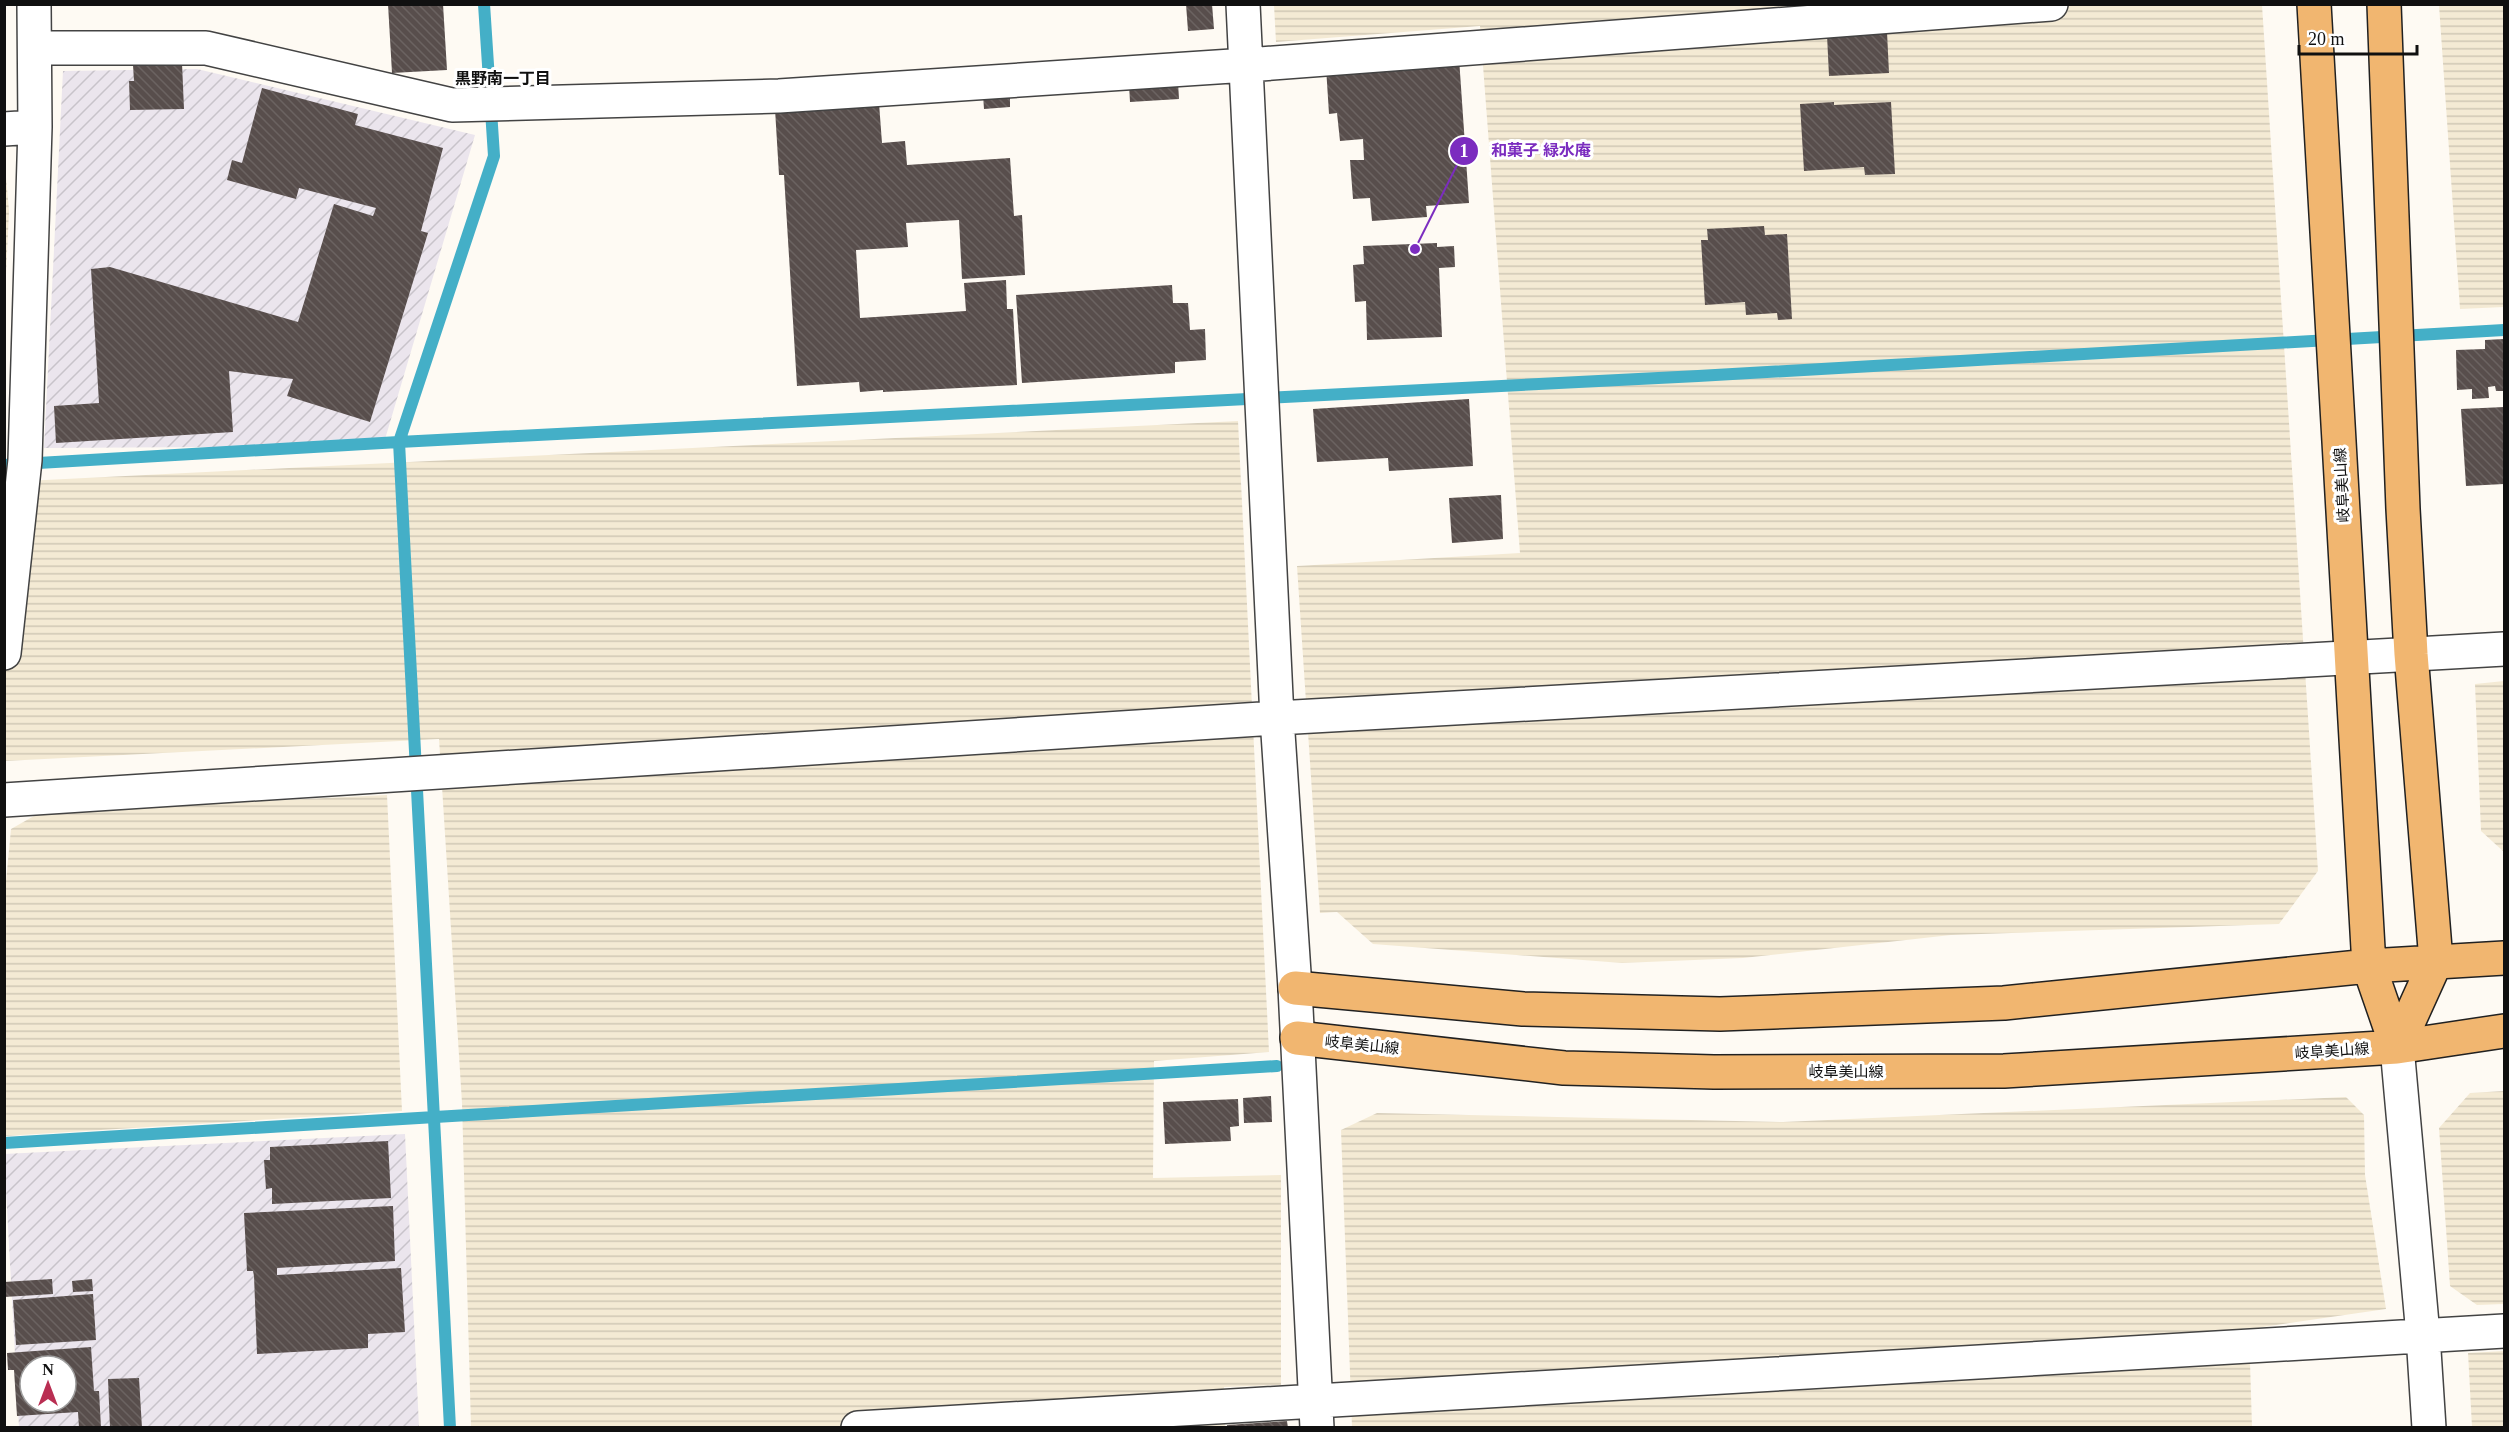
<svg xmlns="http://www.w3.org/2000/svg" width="2509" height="1432" font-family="'Times New Roman','Noto Sans JP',serif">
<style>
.industrial{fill:url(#industrial-furrows);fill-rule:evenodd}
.farmland{fill:url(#farmland-rules)}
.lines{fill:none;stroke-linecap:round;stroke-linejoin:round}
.stream{stroke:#44afc7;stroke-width:12}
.building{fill:url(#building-back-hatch);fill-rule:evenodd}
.street-casing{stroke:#434343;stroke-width:36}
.primary-casing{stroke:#212121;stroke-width:36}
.street{stroke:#fff;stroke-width:33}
.primary{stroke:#f1b670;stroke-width:33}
.labels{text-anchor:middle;stroke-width:6;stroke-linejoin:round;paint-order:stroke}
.street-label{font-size:15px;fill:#101010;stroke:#fff}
.neighbourhood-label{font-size:16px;font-weight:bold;fill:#101010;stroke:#fff}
.leader{fill:none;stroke:#7b2cbf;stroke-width:2}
.callout-dot{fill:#7b2cbf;stroke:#fff;stroke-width:2}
.mark-label{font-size:18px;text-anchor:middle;font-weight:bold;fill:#fff}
.callout-label{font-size:16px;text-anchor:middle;font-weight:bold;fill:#7b2cbf;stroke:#fff;stroke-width:6;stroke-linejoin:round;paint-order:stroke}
</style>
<defs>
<pattern id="industrial-furrows" width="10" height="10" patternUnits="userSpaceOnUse" patternTransform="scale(1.5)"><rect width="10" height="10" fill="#ebe5ed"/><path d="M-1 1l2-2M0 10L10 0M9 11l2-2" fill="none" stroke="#c8c3ca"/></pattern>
<pattern id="farmland-rules" width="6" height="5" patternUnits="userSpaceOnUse" patternTransform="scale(1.5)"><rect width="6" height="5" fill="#f4ead4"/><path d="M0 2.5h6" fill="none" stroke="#d0c8b5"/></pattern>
<pattern id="building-back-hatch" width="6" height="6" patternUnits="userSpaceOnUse" patternTransform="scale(1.5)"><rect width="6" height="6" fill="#584e4c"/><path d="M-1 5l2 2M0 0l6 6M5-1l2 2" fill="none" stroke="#6b6361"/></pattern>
</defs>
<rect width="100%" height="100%" fill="#fefaf3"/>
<path class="industrial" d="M 197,69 L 475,135 L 383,446 L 44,448 L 63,71 Z
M 405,1134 L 419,1427 L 19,1427 L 4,1154 ZM 30,1366 L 66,1366 L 66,1402 L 30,1402 Z"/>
<path class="farmland" d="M 1274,5 L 2262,5 L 2318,871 L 2279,924 L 1951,935 L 1743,958 L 1622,963 L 1373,944 L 1337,912 L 1320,913 L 1297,566 L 1520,553 L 1480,26 L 1276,42 Z
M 2439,5 L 2504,5 L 2504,307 L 2460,309 Z
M 5,166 L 9,211 L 5,296 L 4,166 Z
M 1238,421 L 1269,1052 L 1154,1061 L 1153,1178 L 1281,1175 L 1281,1385 L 1224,1387 L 1225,1427 L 471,1427 L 462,1103 L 439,739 L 5,761 L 5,482 Z
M 2504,681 L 2504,852 L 2481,831 L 2475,684 Z
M 387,795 L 402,1111 L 5,1136 L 4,902 L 11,829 L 41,812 Z
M 2504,1091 L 2504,1304 L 2477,1305 L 2450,1286 L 2439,1128 L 2470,1093 Z
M 2346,1097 L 2364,1115 L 2365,1175 L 2386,1309 L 2249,1329 L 2252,1427 L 1352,1427 L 1341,1130 L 1377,1113 L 1783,1122 Z
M 2504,1351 L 2504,1427 L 2472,1427 L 2468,1353 Z"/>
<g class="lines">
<path class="stream" d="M 4,465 L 399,442 L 1698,376 L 2504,330
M 4,1143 L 1277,1066
M 450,1428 L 399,442 L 494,156 L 484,4"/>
</g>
<path class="building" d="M 388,4 L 443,4 L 447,70 L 392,73 Z
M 1186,4 L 1212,4 L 1214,29 L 1188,31 Z
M 1887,32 L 1889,73 L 1829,76 L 1827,35 Z
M 1459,58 L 1469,203 L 1426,206 L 1427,217 L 1372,221 L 1370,198 L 1353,199 L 1350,160 L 1364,160 L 1363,139 L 1340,141 L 1337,113 L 1329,114 L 1326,67 Z
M 182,63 L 184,109 L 130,110 L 129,81 L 134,81 L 133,65 Z
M 1178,82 L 1179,99 L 1130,102 L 1129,85 Z
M 262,88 L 358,114 L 355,125 L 443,148 L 421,231 L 428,233 L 370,422 L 287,396 L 293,379 L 229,371 L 233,432 L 56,443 L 54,406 L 99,403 L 91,269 L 110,267 L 298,322 L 334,204 L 373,216 L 376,208 L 299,188 L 296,199 L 227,180 L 232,160 L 242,163 Z
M 1010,93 L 1010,107 L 984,109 L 983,95 Z
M 1834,102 L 1834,105 L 1891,102 L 1895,174 L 1865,175 L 1864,167 L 1804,171 L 1800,104 Z
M 879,103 L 882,143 L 905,141 L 907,165 L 1010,158 L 1014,216 L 1022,215 L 1025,275 L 962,279 L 959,220 L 906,223 L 908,247 L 856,250 L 860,318 L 966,311 L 964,283 L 1006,280 L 1007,309 L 1013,309 L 1017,385 L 883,392 L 883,390 L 860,392 L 859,382 L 797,386 L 784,175 L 779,175 L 775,109 Z
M 1764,226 L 1765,235 L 1787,234 L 1792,319 L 1778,320 L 1777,313 L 1746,315 L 1745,302 L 1705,305 L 1701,240 L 1708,240 L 1707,229 Z
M 1437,243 L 1437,247 L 1454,246 L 1455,267 L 1439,268 L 1442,337 L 1367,340 L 1366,301 L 1355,302 L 1353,265 L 1364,264 L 1363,246 Z
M 1172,285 L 1173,303 L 1188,303 L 1190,330 L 1205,329 L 1206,360 L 1175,362 L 1175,373 L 1022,383 L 1016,295 Z
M 2504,339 L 2504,391 L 2496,391 L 2495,386 L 2488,387 L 2489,398 L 2472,399 L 2472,389 L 2457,390 L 2456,350 L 2485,349 L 2485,340 Z
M 1469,399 L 1473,466 L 1389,471 L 1388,458 L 1317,462 L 1313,409 Z
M 2504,407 L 2504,484 L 2466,486 L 2461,409 Z
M 1501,495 L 1503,539 L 1452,543 L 1449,498 Z
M 1271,1096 L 1272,1122 L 1244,1123 L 1243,1098 Z
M 1238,1099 L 1239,1126 L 1230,1127 L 1231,1141 L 1165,1144 L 1163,1102 Z
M 388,1141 L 391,1198 L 272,1204 L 272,1188 L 266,1189 L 264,1160 L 270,1160 L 270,1147 Z
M 393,1206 L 395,1261 L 277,1268 L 277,1275 L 401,1268 L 405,1332 L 368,1334 L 368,1348 L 257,1354 L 254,1276 L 253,1271 L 247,1271 L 244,1213 Z
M 52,1279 L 53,1294 L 4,1297 L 4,1282 Z
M 92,1279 L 93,1291 L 73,1292 L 72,1281 Z
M 93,1294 L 96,1340 L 16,1345 L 13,1300 Z
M 91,1347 L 94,1391 L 99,1391 L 101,1428 L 79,1428 L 78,1412 L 17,1416 L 14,1370 L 8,1370 L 7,1353 ZM 30,1366 L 66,1366 L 66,1402 L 30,1402 Z
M 139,1378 L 142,1428 L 110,1428 L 108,1379 Z
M 1287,1421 L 1288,1428 L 1227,1428 L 1227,1425 Z"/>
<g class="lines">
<g class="street-casing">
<path id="street" d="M 1243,4 L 1277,718 L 1295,988 L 1317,1428
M 36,48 L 206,48 L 452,105 L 779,96 L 1247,65 L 2051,4
M 4,129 L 35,127
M 4,653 L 25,460 L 35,127 L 34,4
M 4,800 L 1277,718 L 2504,649
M 2397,1047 L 2423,1335 L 2429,1428
M 858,1428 L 2504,1331"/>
</g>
<g class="primary-casing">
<path id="primary" d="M 2314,4 L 2369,966 L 2397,1047
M 2384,4 L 2403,509 L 2411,654 L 2436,961 L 2397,1047
M 1295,988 L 1523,1009 L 1720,1014 L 2004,1003 L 2369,966 L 2504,958
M 1297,1038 L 1564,1068 L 1714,1072 L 2004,1071 L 2397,1047 L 2504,1031"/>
</g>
<use href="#street" class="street"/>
<use href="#primary" class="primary"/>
</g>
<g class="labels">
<g class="street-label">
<text transform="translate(2342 485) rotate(-93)" y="5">岐阜美山線</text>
<text transform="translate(1362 1045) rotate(6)" y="5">岐阜美山線</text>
<text transform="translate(2332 1051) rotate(-4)" y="5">岐阜美山線</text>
<text x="1846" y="1077">岐阜美山線</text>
</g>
<g class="neighbourhood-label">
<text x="503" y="84">黒野南一丁目</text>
</g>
</g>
<path class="leader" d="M1415 249L1464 151"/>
<g class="callout-dot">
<circle cx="1415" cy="249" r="6"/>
<circle cx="1464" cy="151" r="15"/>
</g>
<g class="mark-label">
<text x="1464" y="157">1</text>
</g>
<g class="callout-label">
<text x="1541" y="156">和菓子 緑水庵</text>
</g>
<rect width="2509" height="1432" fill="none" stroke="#101010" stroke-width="12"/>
<g transform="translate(48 1384)"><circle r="28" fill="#ffffff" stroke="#9f9f9f" stroke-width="1.5"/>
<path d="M0-4.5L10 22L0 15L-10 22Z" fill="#b92e52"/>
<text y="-9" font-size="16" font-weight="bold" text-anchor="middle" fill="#101010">N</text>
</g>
<path d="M2299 45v9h118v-9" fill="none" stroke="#101010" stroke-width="3"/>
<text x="2308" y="45" font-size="18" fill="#101010" stroke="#ffffff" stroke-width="4.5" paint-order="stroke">20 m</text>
</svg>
